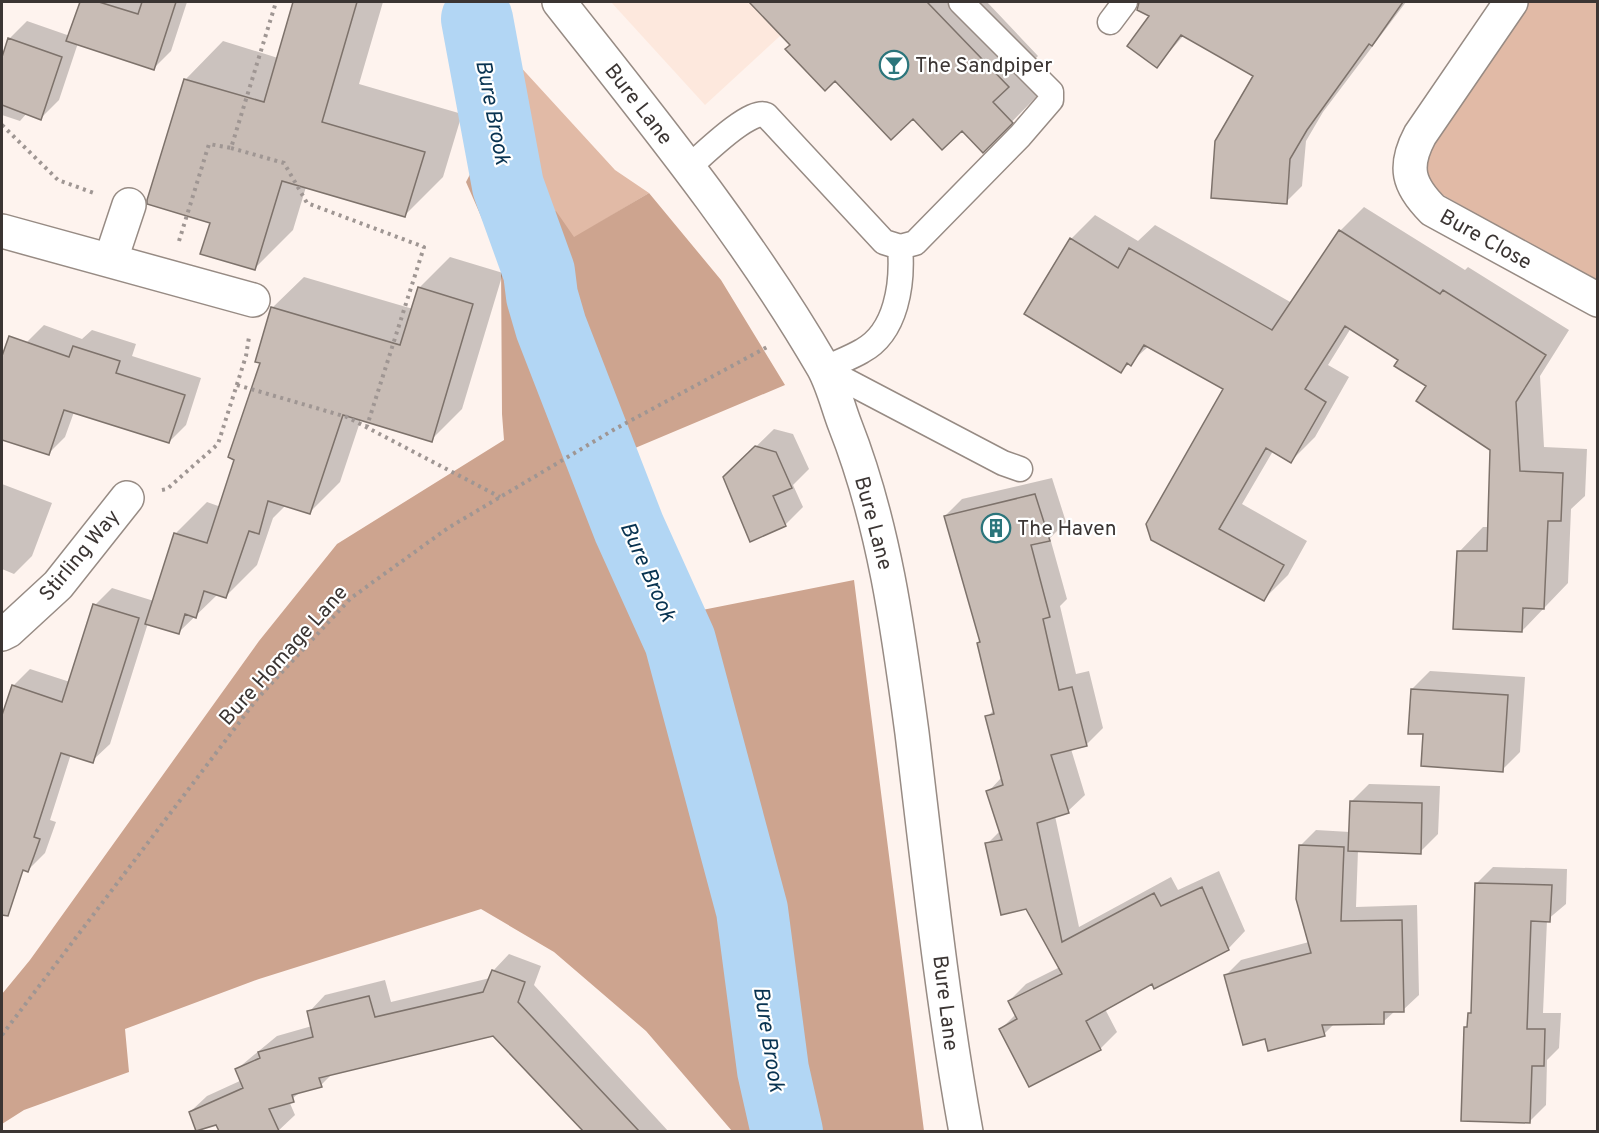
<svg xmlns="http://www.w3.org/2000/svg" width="1599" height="1133" font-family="Overpass,sans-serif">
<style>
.built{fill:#fde8dd}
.green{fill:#e1baa6}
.forest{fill:#cda48f}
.shadow{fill:#0003}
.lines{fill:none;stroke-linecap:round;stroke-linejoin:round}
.river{stroke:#b2d6f4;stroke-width:72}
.building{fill:#c8bcb5;stroke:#7d726b;stroke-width:1.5}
.service-casing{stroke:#978b84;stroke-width:27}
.minor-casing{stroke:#978b84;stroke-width:36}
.tertiary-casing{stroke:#978b84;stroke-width:36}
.path{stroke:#9f9693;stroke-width:4;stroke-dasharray:3 4.5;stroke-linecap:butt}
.service{stroke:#fff;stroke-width:24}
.minor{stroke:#fff;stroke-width:33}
.tertiary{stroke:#fff;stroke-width:33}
.labels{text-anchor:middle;stroke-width:4.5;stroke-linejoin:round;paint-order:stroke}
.poi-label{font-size:21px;fill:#3b3533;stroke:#fff;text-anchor:start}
.street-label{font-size:21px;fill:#3b3533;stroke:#fff}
.water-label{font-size:22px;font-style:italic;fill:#083351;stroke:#fff}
</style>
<rect width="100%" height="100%" fill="#fef3ee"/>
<path class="built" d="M 611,2 L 817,2 L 705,105 Z"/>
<path class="green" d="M 1526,2 L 1597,2 L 1597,283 L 1429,187 L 1422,176 L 1427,146 Z
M 504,49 L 615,170 L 649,193 L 574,238 L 540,220 L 498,120 L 495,55 Z"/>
<path class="forest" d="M 498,120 L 539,220 L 556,211 L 574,237 L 649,193 L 721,280 L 785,385 L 628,451 L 617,477 L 609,557 L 682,614 L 854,580 L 924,1131 L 732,1131 L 646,1031 L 554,952 L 481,909 L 259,979 L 125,1029 L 129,1072 L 24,1110 L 2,1124 L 2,994 L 30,960 L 259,641 L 337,544 L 504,440 L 502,414 L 501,262 L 466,182 Z"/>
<path class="shadow" d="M 81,2 L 187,2 L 171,51 L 153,69 L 78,43 L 59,100 L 41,118 L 27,113 L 20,121 L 2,115 L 2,61 L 9,39 L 27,21 L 70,36 Z
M 295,2 L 383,2 L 359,84 L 462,114 L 443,177 L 405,215 L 306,187 L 293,230 L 255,268 L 211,222 L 185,80 L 223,41 L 278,58 Z
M 751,2 L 987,2 L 1038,56 L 1023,71 L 1042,91 L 983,151 L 962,128 L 913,117 L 835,79 L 792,45 Z
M 1162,2 L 1406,2 L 1323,112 L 1306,141 L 1302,186 L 1286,202 L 1255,76 L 1184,35 L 1157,66 L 1129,45 Z
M 1364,207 L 1465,270 L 1468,267 L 1569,330 L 1540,376 L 1544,447 L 1587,449 L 1585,496 L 1571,509 L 1568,583 L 1522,631 L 1459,552 L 1483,527 L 1489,527 L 1492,449 L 1400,360 L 1351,328 L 1328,365 L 1349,377 L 1315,437 L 1291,461 L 1273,451 L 1242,504 L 1307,541 L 1288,575 L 1264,599 L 1152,539 L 1225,389 L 1149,346 L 1121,371 L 1071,239 L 1095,215 L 1138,241 L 1155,225 L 1292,303 L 1340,231 Z
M 450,257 L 503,273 L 462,409 L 431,440 L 361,419 L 340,482 L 309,513 L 286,505 L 273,518 L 257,565 L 226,596 L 218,594 L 179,632 L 148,623 L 110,744 L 92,761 L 71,754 L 50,820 L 56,822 L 45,853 L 28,870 L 2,861 L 2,720 L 13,686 L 30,669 L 70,682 L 95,605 L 112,588 L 154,601 L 176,533 L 207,502 L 221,507 L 262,362 L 272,308 L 304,277 L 413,309 L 419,288 Z
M 44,325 L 82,339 L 92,330 L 136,344 L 132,356 L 201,378 L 186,425 L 169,442 L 74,412 L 65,437 L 48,454 L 2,439 L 2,420 L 27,342 Z
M 774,429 L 793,434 L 809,469 L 793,485 L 803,507 L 785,525 L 724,478 Z
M 1052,478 L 1066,522 L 1050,538 L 1067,599 L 1060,606 L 1076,674 L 1089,671 L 1103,728 L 1086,745 L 1071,749 L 1085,795 L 1068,811 L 1055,816 L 1079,927 L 1171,877 L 1178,890 L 1219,871 L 1245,931 L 1229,948 L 1155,987 L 1153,982 L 1105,1009 L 1117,1032 L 1100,1049 L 1001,1029 L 1016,1014 L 1009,1001 L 1026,984 L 1060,967 L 1027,907 L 987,844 L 1000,831 L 988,792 L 1002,777 L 987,717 L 995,709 L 978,643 L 981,640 L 945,516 L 962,499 Z
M 2,484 L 52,503 L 32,556 L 14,574 L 2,569 Z
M 1430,671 L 1525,677 L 1520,752 L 1502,770 L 1425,733 L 1412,689 Z
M 1369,784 L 1440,786 L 1438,834 L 1420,852 L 1358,850 L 1356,907 L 1417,905 L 1419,995 L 1403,1010 L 1395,1011 L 1383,1022 L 1335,1023 L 1324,1034 L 1266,1037 L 1226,975 L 1241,960 L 1309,942 L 1300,846 L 1316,830 L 1350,832 L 1351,802 Z
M 1493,867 L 1567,869 L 1566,904 L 1547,920 L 1543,1013 L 1561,1013 L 1559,1048 L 1547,1060 L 1546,1105 L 1530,1121 L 1465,1028 L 1469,1024 L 1473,1011 L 1477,883 Z
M 509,954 L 541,966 L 534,985 L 669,1132 L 585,1132 L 493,1034 L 333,1073 L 321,1085 L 303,1090 L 289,1101 L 295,1115 L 277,1132 L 220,1132 L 217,1123 L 190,1112 L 207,1096 L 242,1080 L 237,1069 L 277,1036 L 312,1026 L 309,1012 L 325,995 L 385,980 L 391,1002 L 490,978 L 493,971 Z"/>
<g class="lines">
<path class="river" d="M 477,19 L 508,186 L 539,272 L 542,296 L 551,327 L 629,528 L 680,641 L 752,910 L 773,1070 L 787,1132"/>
</g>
<path class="building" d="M 80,2 L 99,2 L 138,14 L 142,2 L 176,2 L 154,70 L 66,41 Z
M 293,2 L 357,2 L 322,122 L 425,152 L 405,217 L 282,181 L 255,270 L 200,254 L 210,223 L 147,204 L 147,200 L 184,79 L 264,102 Z
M 749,2 L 927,2 L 1009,87 L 993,102 L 1013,123 L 983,153 L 962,131 L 942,150 L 913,119 L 891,140 L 835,81 L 825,91 L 785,49 L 790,45 Z
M 1139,2 L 1403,2 L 1372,46 L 1369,44 L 1307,130 L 1290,159 L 1287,204 L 1211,198 L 1215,141 L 1253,76 L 1181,35 L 1157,68 L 1127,46 L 1149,16 L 1137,10 Z
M 8,38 L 62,57 L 41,120 L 2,105 L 2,57 Z
M 1339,230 L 1440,294 L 1443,290 L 1546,355 L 1516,402 L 1520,471 L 1563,473 L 1561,521 L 1548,521 L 1544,609 L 1523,608 L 1522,632 L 1453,629 L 1457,551 L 1487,551 L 1490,450 L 1416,401 L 1426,386 L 1394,366 L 1398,360 L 1345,326 L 1305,389 L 1326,402 L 1291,463 L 1266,448 L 1219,529 L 1284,565 L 1264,601 L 1151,540 L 1146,524 L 1223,389 L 1144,345 L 1131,366 L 1127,363 L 1121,373 L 1024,314 L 1070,238 L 1118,268 L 1129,248 L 1272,330 Z
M 418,287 L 473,304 L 432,442 L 343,415 L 310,514 L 268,501 L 259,534 L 249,531 L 226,598 L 204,591 L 196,618 L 185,614 L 179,634 L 145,624 L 174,533 L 207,543 L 234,460 L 228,457 L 260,363 L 255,362 L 271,307 L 400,345 Z
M 9,336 L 69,357 L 73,346 L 120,361 L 116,373 L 185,395 L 169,443 L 64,410 L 49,455 L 2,440 L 2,356 Z
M 755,446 L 776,452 L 792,488 L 773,496 L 786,526 L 750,542 L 723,477 Z
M 1035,494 L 1050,541 L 1031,545 L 1050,617 L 1043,619 L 1059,690 L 1072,687 L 1087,746 L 1051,755 L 1069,813 L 1037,823 L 1062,942 L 1154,893 L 1161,906 L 1202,887 L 1229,950 L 1154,989 L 1152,984 L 1086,1021 L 1101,1050 L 1029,1087 L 999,1029 L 1017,1019 L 1008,1001 L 1062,974 L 1026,909 L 1001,915 L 985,843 L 1002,840 L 986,791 L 1003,785 L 985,716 L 994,714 L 977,643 L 980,642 L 944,516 Z
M 93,604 L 139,618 L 93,763 L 61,753 L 34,837 L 40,839 L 34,856 L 28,872 L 23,870 L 8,916 L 2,915 L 2,715 L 12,685 L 62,702 Z
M 1411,689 L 1508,695 L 1503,772 L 1421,766 L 1423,734 L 1408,734 Z
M 1350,801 L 1422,803 L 1421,854 L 1348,851 Z
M 1299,845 L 1344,847 L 1341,921 L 1402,920 L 1404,1012 L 1384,1012 L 1384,1024 L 1322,1025 L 1325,1036 L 1268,1051 L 1265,1039 L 1243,1045 L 1224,975 L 1311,953 L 1296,899 Z
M 1475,883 L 1552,885 L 1550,922 L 1531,921 L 1527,1029 L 1545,1029 L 1544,1066 L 1532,1066 L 1530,1123 L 1461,1121 L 1464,1027 L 1467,1027 L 1468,1013 L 1471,1013 Z
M 492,970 L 525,982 L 518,1002 L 639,1131 L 583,1131 L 493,1036 L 319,1078 L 322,1087 L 292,1095 L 294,1102 L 269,1109 L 279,1131 L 219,1131 L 216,1125 L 196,1131 L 189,1112 L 243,1088 L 235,1069 L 260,1058 L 258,1052 L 313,1037 L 307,1011 L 369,996 L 375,1017 L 483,992 Z"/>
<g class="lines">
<g class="service-casing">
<path id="service" d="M 1110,22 L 1125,2
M 689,167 C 703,155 750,108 766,115 L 884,242 L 900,247 L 915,243 L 1020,136 L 1051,100 L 1051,92 L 961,2
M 824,369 L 1003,463 L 1020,469
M 824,369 C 836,363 850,358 862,351 C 897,332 903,283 900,247"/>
</g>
<g class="minor-casing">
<path id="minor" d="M 1511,2 L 1420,135 C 1403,167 1408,185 1433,210 L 1598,300
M 2,231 L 253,300
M 111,259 L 129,205
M 2,634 L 8,631 L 58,585 L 127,498"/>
</g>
<g class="tertiary-casing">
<path id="tertiary" d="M 559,2 C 652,120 747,236 823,367 C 833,385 838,407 845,425 C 884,524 898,628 912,733 C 928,866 942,1000 966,1132"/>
</g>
<path class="path" d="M 2,125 L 58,180 L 94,193
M 231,148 L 284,163 L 307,203 L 424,247 L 367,426
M 179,241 L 209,144 L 231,148 L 276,2
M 237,385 L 347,417 L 500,497
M 162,490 L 167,489 L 218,444 L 246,356 L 249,337
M 2,1035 L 257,699 L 351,598 L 448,528 L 615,429 L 769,346"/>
<use href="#service" class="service"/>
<use href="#minor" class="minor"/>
<use href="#tertiary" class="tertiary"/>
</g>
<defs>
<g id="bar-ring" transform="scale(1.5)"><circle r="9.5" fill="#fff" stroke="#2b757b" stroke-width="1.5"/><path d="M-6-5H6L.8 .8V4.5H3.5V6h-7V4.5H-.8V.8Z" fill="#2b757b"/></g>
<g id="building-ring" transform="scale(1.5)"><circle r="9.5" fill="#fff" stroke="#2b757b" stroke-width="1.5"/><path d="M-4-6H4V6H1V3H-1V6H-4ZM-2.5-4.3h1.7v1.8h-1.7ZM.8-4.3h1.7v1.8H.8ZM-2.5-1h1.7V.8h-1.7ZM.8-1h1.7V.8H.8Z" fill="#2b757b"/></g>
</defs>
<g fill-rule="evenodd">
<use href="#bar-ring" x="894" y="65"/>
<use href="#building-ring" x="996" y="528"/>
</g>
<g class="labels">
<g class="poi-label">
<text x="915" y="72">The Sandpiper</text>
<text x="1017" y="535">The Haven</text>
</g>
<g class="street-label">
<text transform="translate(639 104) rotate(52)" y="7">Bure Lane</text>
<text transform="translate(1486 239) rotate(29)" y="7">Bure Close</text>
<text transform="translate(874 523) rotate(75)" y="7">Bure Lane</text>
<text transform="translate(79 555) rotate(-50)" y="7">Stirling Way</text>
<text transform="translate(283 655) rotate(-48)" y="7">Bure Homage Lane</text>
<text transform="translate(946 1003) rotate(83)" y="7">Bure Lane</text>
</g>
<g class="water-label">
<text transform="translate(494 112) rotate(79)" y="8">Bure Brook</text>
<text transform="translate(649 571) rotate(66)" y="8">Bure Brook</text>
<text transform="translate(770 1039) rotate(81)" y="8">Bure Brook</text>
</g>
</g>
<rect width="1599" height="1133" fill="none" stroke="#3b3533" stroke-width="6"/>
</svg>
